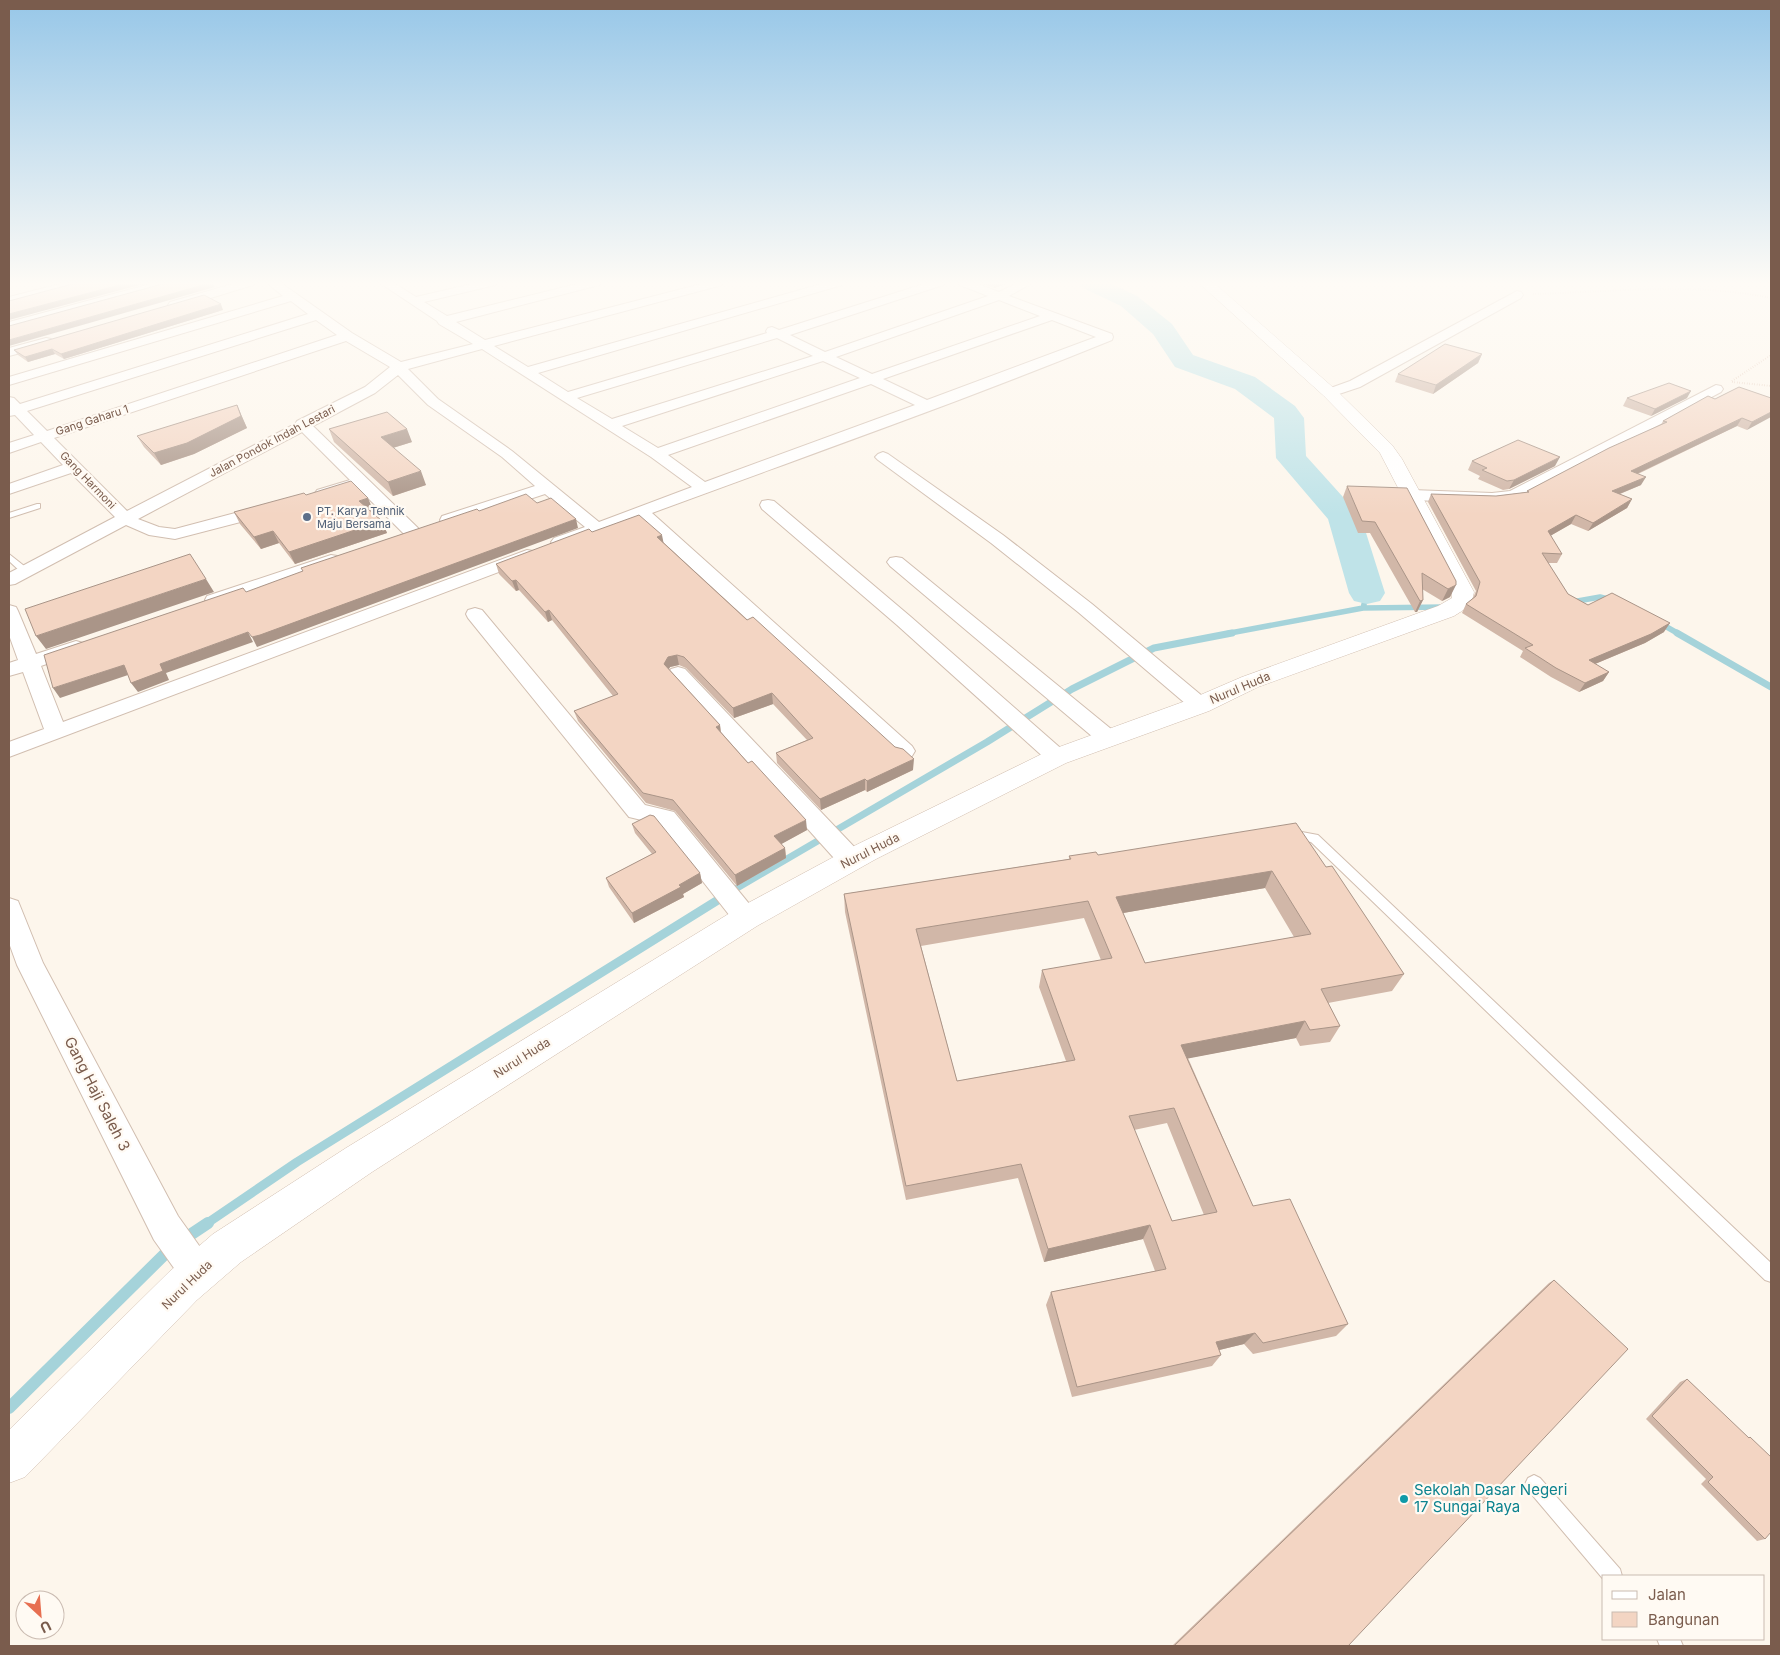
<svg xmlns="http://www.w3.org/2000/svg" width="1780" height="1655" font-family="Inter,sans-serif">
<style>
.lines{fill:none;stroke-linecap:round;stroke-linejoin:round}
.stream-far3{stroke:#a5d3da;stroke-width:5.5}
.stream-far2{stroke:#a5d3da;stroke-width:7}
.stream-far1{stroke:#a5d3da;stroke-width:9}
.stream{stroke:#a5d3da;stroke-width:12}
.river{fill:#bfe3e8;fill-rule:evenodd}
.service-casing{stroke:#d1beb0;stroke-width:2}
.minor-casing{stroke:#d1beb0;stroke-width:2}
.tertiary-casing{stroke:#d1beb0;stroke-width:1}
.path{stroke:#d9b8a5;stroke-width:2;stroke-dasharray:0.5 2;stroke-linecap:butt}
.service{fill:#fff;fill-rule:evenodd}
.minor{fill:#fff;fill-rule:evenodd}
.tertiary{fill:#fff;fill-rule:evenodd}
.wall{fill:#d1b7a8;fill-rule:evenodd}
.shaded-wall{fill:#aa9588}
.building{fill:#f3d5c3;stroke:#aa9588;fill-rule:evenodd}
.service-dot{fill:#5c6f8a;stroke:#fffaf3;stroke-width:2}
.culture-dot{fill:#0f9aa8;stroke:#fffaf3;stroke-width:2}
.labels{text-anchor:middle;stroke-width:4.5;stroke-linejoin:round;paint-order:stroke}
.far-street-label{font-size:11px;fill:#7a5c4d;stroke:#fffaf3}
.far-service-label{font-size:11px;fill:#4e5e75;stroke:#fffaf3;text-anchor:start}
.street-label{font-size:12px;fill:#7a5c4d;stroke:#fffaf3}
.near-street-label{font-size:15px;fill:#7a5c4d;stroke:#fffaf3}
.near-culture-label{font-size:15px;fill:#0d838f;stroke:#fffaf3;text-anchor:start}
</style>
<rect width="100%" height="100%" fill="#fdf6ec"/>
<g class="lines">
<path class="stream-far3" d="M 1572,602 L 1600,597 L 1612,600
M 1363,608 L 1445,607
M 1658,622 L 1679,634
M 1225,634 L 1363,608 L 1367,593"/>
<path class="stream-far2" d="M 1677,633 L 1771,687
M 732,891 L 987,742 L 1072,689 L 1154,648 L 1232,633"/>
<path class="stream-far1" d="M 206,1224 L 297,1162 L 734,890"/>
<path class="stream" d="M 184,1239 L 208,1223
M 9,1408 L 171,1248"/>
<path class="river" d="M 1079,283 L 1110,283 L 1137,296 L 1172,324 L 1193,355 L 1255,377 L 1295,406 L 1304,418 L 1306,456 L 1361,517 L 1385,593 L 1380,601 L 1367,604 L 1354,601 L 1349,593 L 1328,519 L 1276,458 L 1274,418 L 1235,389 L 1175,367 L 1153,334 L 1121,306 L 1083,288 Z"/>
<g class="service-casing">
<path id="service" d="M 37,504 L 40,504 L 40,508 L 9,518 L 9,513 Z
M 9,554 L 28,569 L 28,573 L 22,573 L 9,561 Z
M 1291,830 L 1318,835 L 1771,1263 L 1771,1282 L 1765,1280 L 1311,842 L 1287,837 L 1285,834 L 1287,831 Z
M 1534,1475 L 1540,1478 L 1620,1569 L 1622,1576 L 1604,1576 L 1604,1580 L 1528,1490 L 1525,1484 L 1528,1478 Z
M 1657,1639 L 1680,1639 L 1683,1646 L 1660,1646 Z"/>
</g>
<g class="minor-casing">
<path id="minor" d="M 64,283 L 84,283 L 82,285 L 9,305 L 9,297 Z
M 154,283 L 173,283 L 171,285 L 9,330 L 9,322 Z
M 236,283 L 255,283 L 253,285 L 178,308 L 174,309 L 168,305 L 170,302 Z
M 267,283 L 281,283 L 352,333 L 401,362 L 473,344 L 439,324 L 437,321 L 380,283 L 394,283 L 416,297 L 476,283 L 497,283 L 495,285 L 424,302 L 447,316 L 581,283 L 601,283 L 599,285 L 456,322 L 485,340 L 705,283 L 724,283 L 722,285 L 494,346 L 528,367 L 825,283 L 844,283 L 842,285 L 538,373 L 568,392 L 767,333 L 766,331 L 768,328 L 772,327 L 779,330 L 927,283 L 945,283 L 943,285 L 790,335 L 825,352 L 988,296 L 960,285 L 958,283 L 975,283 L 999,292 L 1017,283 L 1032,283 L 1009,296 L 1112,334 L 1113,337 L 1112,340 C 960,402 806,456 652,513 L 912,746 L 915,751 L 912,756 L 904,758 L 896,756 L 638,519 L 566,546 L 560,547 L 554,546 L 551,542 L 554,538 L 585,527 L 545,494 L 454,524 L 442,524 L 440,520 L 442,516 L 535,486 L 502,457 L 428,405 L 398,375 L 375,393 L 313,426 L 418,528 L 421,532 L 418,536 L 412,537 L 406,536 L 358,488 L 323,498 L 317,496 L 315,493 L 317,490 L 350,480 L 302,432 L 138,519 L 159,527 L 175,529 L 269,504 L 275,505 L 277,509 L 275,513 L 175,539 L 149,535 L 126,525 L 15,584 L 9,585 L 9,573 L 115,517 L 71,473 L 9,494 L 9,484 L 63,465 L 41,442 L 9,453 L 9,443 L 34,435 L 15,415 L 9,416 L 9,397 L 14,398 L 20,404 L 308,314 L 291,301 L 9,385 L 9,377 L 283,296 ZM 999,300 L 1040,316 L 872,374 L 836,357 ZM 316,320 L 337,335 L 47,431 L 27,411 ZM 1052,320 L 1096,337 L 927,400 L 883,379 ZM 777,338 L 813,356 L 612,419 L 577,398 ZM 346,341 L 390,367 L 365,387 L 297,421 L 295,424 L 127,511 L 54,438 ZM 482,349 L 651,457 L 692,487 L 599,522 L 512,451 L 438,399 L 408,369 ZM 823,361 L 860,378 L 658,448 L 622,426 ZM 871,384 L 915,405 L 705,482 L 668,455 Z
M 1517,291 L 1521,292 L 1523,295 L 1521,298 L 1360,387 L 1330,397 L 1323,393 L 1325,390 L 1350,381 Z
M 46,338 L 51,339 L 52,342 L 51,345 L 9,356 L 9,348 Z
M 1716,385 L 1721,386 L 1723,389 L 1721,392 L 1520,499 L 1492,503 L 1412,500 L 1406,498 L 1404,495 L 1406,492 L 1412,490 L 1492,493 L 1510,491 Z
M 883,452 L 888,454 L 1003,535 L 1092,604 L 1207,700 L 1211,705 L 1207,710 L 1200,712 L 1193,710 L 1078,612 L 991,543 L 878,460 L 875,457 L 878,454 Z
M 768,500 L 774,501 L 911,617 L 1065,752 L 1068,757 L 1065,762 L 1057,765 L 1049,762 L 897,625 L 762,509 L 760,505 L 762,501 Z
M 527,550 L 533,551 L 536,555 L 533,559 L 9,757 L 9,742 L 44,729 L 23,672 L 9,676 L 9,663 L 18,660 L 9,635 L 9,605 L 16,607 L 18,611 L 36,654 L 76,641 L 83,643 L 86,647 L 83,651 L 41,666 L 63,722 Z
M 331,555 L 337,556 L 340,560 L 337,564 L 221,604 L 214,606 L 207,604 L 205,600 L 207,596 Z
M 896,557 L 902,558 L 1116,733 L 1119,738 L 1116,743 L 1108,745 L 1100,743 L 890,566 L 887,562 L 890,558 Z
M 475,608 L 482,610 L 645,805 L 674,812 L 755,911 L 759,918 L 755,925 L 746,928 L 737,925 L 658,824 L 629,817 L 468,618 L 466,614 L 468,610 Z
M 678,667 L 685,669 L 860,853 L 863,860 L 860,867 L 851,869 L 842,867 L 671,677 L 668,673 L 671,669 Z
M 9,898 L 18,901 L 43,963 L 178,1216 L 210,1261 L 215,1273 L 210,1285 L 198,1290 L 186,1285 L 154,1240 L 17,965 L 9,943 Z"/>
</g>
<g class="tertiary-casing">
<path id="tertiary" d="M 1199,283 L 1214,283 L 1336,390 L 1392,445 L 1402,459 L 1474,592 C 1472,606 1465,609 1454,616 L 1258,687 L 1209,711 L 1066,763 L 876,859 L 757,926 L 372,1172 L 241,1262 L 197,1300 L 25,1477 L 9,1483 L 9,1430 L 169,1272 L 213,1234 L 346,1148 L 735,910 L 856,845 L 1048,751 L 1191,699 L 1242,677 L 1438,606 L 1452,598 L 1452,592 L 1380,453 L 1324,396 Z"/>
</g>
<path class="path" d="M 1533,294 C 1611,292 1694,282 1771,298
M 1732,381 L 1771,355
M 1732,382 L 1771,386"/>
<use href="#service" class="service"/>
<use href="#minor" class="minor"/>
<use href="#tertiary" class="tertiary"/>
</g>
<path class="wall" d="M 980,283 L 1010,283 L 994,288 Z
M 223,310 L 64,359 L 55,354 L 28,362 L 18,355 L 14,350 Z
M 1482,354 L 1478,363 L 1433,394 L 1395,382 L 1398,374 Z
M 1627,398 L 1687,398 L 1651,416 L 1623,406 Z
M 1771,398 L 1747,430 L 1737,426 L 1638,474 L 1641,485 L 1620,494 L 1632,499 L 1627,508 L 1588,531 L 1571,524 L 1550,536 L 1562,554 L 1557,563 L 1548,563 L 1568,594 L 1588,605 L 1664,632 L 1645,643 L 1595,664 L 1609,672 L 1603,681 L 1579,692 L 1551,677 L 1520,657 L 1523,651 L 1462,613 L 1466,604 L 1473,598 L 1476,591 L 1428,502 L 1431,494 L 1496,496 L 1527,492 L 1527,491 L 1661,425 L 1663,421 L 1715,399 Z
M 242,417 L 247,428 L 194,454 L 161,465 L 144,447 L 137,436 Z
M 329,429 L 412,442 L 393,448 L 426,485 L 393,496 L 334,442 Z
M 1472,461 L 1555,466 L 1509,489 L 1503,490 L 1478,479 L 1480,476 L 1468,470 Z
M 1347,486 L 1456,581 L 1450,597 L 1442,601 L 1422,589 L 1423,600 L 1417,612 L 1415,612 L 1370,533 L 1358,533 L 1343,497 Z
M 306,495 L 373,510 L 370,510 L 382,521 L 387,533 L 295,564 L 279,543 L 261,549 L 240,524 L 234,512 Z
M 664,543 L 747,620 L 913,770 L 867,792 L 865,790 L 821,810 L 777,763 L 776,753 L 807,740 L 773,704 L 734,718 L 686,668 L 679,665 L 670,667 L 669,669 L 720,725 L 721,732 L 807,830 L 781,844 L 785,848 L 786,858 L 737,886 L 675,811 L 646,803 L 578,721 L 574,711 L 613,696 L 552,620 L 548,622 L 519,590 L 516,591 L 499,574 L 496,564 Z
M 632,824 L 700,873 L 702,883 L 683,894 L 684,897 L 634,923 L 609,887 L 606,878 L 652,854 L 635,833 Z
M 1098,855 L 1326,867 L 1404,974 L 1392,991 L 1328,1003 L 1340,1026 L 1330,1042 L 1300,1046 L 1296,1038 L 1188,1058 L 1253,1206 L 1348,1324 L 1336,1336 L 1253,1354 L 1244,1344 L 1219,1350 L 1221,1355 L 1212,1366 L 1072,1397 L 1046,1305 L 1051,1292 L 1155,1271 L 1143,1239 L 1044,1262 L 1018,1178 L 906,1200 L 845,912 L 844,894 L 1069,859 L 1069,856 ZM 1265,888 L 1294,937 L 1145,963 L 1123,913 ZM 1084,918 L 1101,960 L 1042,970 L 1039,987 L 1066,1061 L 957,1081 L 921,946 ZM 1167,1123 L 1204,1215 L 1172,1221 L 1134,1130 Z
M 1554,1280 L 1348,1646 L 1172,1646 L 1549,1283 Z
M 1687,1379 L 1748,1438 L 1750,1437 L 1765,1539 L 1757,1541 L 1701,1484 L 1706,1479 L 1646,1419 L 1680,1382 Z"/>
<path class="shaded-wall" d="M 127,283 L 147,283 L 9,320 L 9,314 Z
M 210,283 L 213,283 L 215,287 L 9,346 L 9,340 Z
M 995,283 L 1010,283 L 994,288 Z
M 221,304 L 223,310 L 64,359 L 61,354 Z
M 52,349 L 55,354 L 28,362 L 25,357 Z
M 1482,354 L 1478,363 L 1433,394 L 1436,385 Z
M 1691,391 L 1687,398 L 1651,416 L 1655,409 Z
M 237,405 L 247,428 L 194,454 L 161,465 L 154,453 Z
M 1771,412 L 1771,417 L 1747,430 L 1752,422 Z
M 1742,418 L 1737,426 L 1626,479 L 1631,471 Z
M 407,429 L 412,442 L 386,450 L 381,437 Z
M 1560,457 L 1555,466 L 1509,489 L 1514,480 Z
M 421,471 L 426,485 L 393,496 L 388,482 Z
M 1646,477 L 1641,485 L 1607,499 L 1612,491 Z
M 368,498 L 373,510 L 364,512 L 359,501 Z
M 1632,499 L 1627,508 L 1588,531 L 1593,523 Z
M 1576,515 L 1571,524 L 1543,540 L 1548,531 Z
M 576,519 L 578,528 L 265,644 L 257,647 L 252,637 Z
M 382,521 L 387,533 L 295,564 L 289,552 Z
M 273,531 L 279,543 L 261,549 L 254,537 Z
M 662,535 L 664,545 L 657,537 Z
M 206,579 L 214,592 L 46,649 L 36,636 Z
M 516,580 L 519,590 L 516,591 L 512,581 Z
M 1456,585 L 1450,597 L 1442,601 L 1448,589 Z
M 1423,600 L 1417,612 L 1415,612 L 1420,601 Z
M 549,610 L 552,620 L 548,622 L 545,612 Z
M 1670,623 L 1664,632 L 1645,643 L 1583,669 L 1589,660 Z
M 248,632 L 253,642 L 166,673 L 169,680 L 138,692 L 131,683 L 160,664 Z
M 677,655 L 679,665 L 670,667 L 666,674 L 664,664 L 668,657 Z
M 124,665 L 131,674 L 60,698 L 53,688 Z
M 1609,672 L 1603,681 L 1579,692 L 1585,683 Z
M 772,693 L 773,704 L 734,718 L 733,708 Z
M 720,725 L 721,736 L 716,727 Z
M 914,759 L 913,770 L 867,792 L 867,781 Z
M 865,779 L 865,790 L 821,810 L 820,799 Z
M 806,820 L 807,830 L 776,847 L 774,836 Z
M 785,848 L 786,858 L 737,886 L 735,875 Z
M 1272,871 L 1265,888 L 1112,915 L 1116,897 Z
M 700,873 L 702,883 L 683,894 L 684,897 L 634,923 L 632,913 L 679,885 Z
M 1305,1021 L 1296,1038 L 1175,1061 L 1181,1045 Z
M 1150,1225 L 1143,1239 L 1044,1262 L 1048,1249 Z
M 1255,1333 L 1244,1344 L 1207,1353 L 1216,1342 Z"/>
<path class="building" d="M 76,283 L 127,283 L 9,314 L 9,301 Z
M 166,283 L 210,283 L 9,340 L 9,326 Z
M 204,295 L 221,304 L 61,354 L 52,349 L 25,357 L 14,350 Z
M 1445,344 L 1482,354 L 1436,385 L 1398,374 Z
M 1669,383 L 1691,391 L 1655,409 L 1627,398 Z
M 1739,387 L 1771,398 L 1771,412 L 1752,422 L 1742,418 L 1631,471 L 1646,477 L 1612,491 L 1632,499 L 1593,523 L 1576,515 L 1548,531 L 1562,554 L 1542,553 L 1568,594 L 1588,605 L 1612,593 L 1670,623 L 1651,634 L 1589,660 L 1609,672 L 1585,683 L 1556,668 L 1525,648 L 1533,645 L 1466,604 L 1476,596 L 1480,582 L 1431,494 L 1496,496 L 1529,492 L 1527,491 L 1609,448 L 1667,422 L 1663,421 L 1708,396 L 1715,399 Z
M 237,405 L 241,416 L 187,443 L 154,453 L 137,436 Z
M 387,412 L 407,429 L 381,437 L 421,471 L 388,482 L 329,429 Z
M 1518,440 L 1560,457 L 1514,480 L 1507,481 L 1482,470 L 1487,468 L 1472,461 Z
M 351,481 L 368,498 L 359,501 L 382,521 L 289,552 L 273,531 L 254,537 L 234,512 L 304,493 L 306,495 Z
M 1347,486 L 1407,488 L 1456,581 L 1456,585 L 1448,589 L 1422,573 L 1423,600 L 1420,601 L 1375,522 L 1362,521 Z
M 526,494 L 537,503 L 551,498 L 576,519 L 260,635 L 252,637 L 248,632 L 160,664 L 163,671 L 131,683 L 124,665 L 53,688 L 44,655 L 243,588 L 246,592 L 303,571 L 301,568 L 477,509 L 479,511 Z
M 639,515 L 662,535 L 657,537 L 747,620 L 753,617 L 895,747 L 903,749 L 914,759 L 867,781 L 865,779 L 820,799 L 776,753 L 813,738 L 772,693 L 733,708 L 684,657 L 677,655 L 668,657 L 664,664 L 720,725 L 716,727 L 748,763 L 752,761 L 806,820 L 774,836 L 785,848 L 735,875 L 673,800 L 643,793 L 574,711 L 618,694 L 549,610 L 545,612 L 516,580 L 512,581 L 496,564 L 589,529 L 592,532 Z
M 190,554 L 206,579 L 36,636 L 25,609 Z
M 650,815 L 654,816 L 700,873 L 679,885 L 681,887 L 632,913 L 606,878 L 656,852 L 632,824 Z
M 1296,823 L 1326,867 L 1332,866 L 1404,974 L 1321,989 L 1340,1026 L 1310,1030 L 1305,1021 L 1181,1045 L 1253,1206 L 1290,1199 L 1348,1324 L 1263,1343 L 1255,1333 L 1216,1342 L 1221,1355 L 1077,1387 L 1051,1292 L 1166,1269 L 1150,1225 L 1048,1249 L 1021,1164 L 906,1186 L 844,894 L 1071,859 L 1069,856 L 1096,852 L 1098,855 ZM 1272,871 L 1311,934 L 1145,963 L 1116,897 ZM 1088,901 L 1112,958 L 1042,970 L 1075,1060 L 957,1081 L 916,929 ZM 1174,1108 L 1217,1212 L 1172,1221 L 1129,1116 Z
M 1554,1280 L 1628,1349 L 1348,1646 L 1174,1646 Z
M 1687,1379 L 1749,1438 L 1750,1437 L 1771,1457 L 1771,1532 L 1765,1539 L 1708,1482 L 1713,1477 L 1652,1416 Z"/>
<linearGradient id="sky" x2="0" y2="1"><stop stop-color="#97c7e8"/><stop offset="0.55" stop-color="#fefbf6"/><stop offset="1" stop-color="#fefbf6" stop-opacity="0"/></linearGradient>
<rect width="1780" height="515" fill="url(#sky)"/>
<circle class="service-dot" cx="307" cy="517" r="5"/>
<circle class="culture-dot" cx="1404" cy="1499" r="5"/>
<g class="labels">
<g class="far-street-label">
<text transform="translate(92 420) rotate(-18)" y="4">Gang Gaharu 1</text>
<text transform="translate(272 441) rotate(-28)" y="4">Jalan Pondok Indah Lestari</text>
<text transform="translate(88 480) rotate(46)" y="4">Gang Harmoni</text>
</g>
<g class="far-service-label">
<text x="317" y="515">PT. Karya Tehnik<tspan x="317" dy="13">Maju Bersama</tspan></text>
</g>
<g class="street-label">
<text transform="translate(1240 688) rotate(-23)" y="4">Nurul Huda</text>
<text transform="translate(870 851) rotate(-27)" y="4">Nurul Huda</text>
<text transform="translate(522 1058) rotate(-32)" y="4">Nurul Huda</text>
<text transform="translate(187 1285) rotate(-44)" y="4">Nurul Huda</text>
</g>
<g class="near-street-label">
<text transform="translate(97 1094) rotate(63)" y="5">Gang Haji Saleh 3</text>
</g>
<g class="near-culture-label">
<text x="1414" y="1495">Sekolah Dasar Negeri<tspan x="1414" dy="17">17 Sungai Raya</tspan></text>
</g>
</g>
<rect width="1780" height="1655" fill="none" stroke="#7a5c4d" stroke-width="20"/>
<rect x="1602" y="1575" width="162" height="65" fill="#fffaf3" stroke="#cabbb1"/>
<rect x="1612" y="1591" width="25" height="8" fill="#ffffff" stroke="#cabbb1"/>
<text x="1648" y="1600" font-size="15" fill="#7a5c4d">Jalan</text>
<rect x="1612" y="1612" width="25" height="15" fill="#f3d5c3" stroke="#cabbb1"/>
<text x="1648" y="1625" font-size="15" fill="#7a5c4d">Bangunan</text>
<g transform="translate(40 1615) rotate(154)"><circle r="24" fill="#fffaf3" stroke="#cabbb1"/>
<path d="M0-4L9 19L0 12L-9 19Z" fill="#e76f51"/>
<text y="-8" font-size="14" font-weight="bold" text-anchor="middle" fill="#7a5c4d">U</text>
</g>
</svg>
